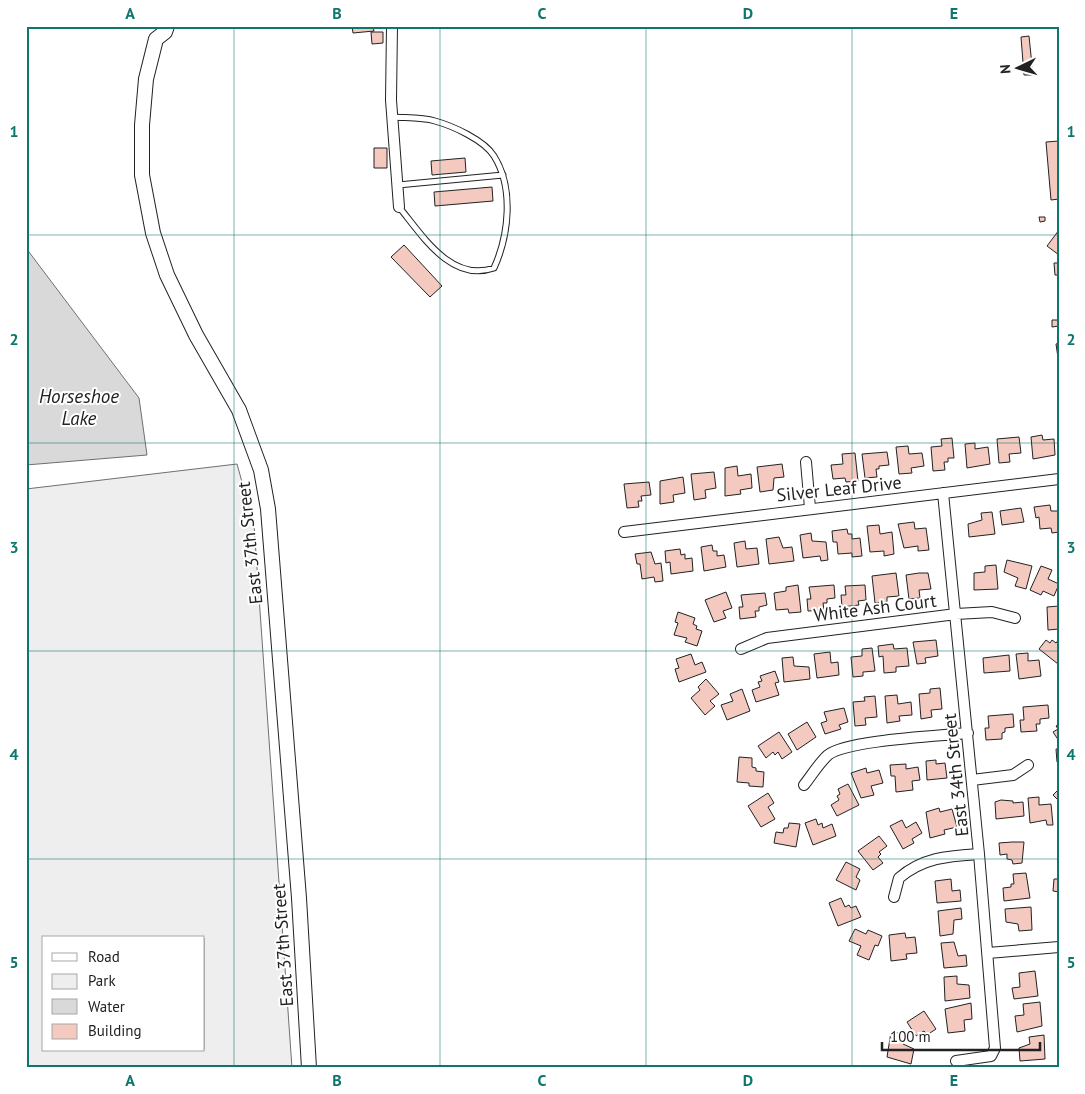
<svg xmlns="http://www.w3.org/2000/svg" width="1085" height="1094" font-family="'PT Sans',sans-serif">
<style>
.green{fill:#eee;stroke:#6f6f6f;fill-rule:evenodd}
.water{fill:#d9d9d9;stroke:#6f6f6f}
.building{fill:#f3c9c0;stroke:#222}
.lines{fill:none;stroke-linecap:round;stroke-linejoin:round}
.service-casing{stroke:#222;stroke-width:7}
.minor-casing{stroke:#222;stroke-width:12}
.secondary-casing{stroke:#222;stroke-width:16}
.service{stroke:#fff;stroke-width:5}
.minor{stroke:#fff;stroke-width:10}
.secondary{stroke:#fff;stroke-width:14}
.grid{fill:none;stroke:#0f766e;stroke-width:1;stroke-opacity:0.55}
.labels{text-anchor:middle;stroke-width:4;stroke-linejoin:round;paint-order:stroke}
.street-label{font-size:18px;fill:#222;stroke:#fff}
.water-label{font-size:19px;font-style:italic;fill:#222;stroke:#fff}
.neatline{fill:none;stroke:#0f766e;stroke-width:2}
.grid-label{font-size:16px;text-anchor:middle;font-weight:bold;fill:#0f766e}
</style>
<rect width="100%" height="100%" fill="#fff"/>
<path class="green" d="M 237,464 L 254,525 L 292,1068 L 26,1068 L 26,489 ZM 44,938 L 204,938 L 204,1050 L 44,1050 Z"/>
<path class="water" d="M 26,248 L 139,398 L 147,455 L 26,465 Z"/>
<path class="building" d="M 352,26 L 373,26 L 374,31 L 353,33 Z
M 371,32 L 383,32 L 383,43 L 372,44 Z
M 1029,36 L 1033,75 L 1024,75 L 1021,37 Z
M 1059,141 L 1059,199 L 1051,200 L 1046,142 Z
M 374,148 L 387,148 L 387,168 L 374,168 Z
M 465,158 L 466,172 L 432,175 L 431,161 Z
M 492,187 L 493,201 L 435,206 L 434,192 Z
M 1039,217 L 1045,217 L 1045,221 L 1040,222 Z
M 1059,230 L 1059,255 L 1047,246 Z
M 404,245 L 442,286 L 430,297 L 391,257 Z
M 1054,263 L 1059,263 L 1059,275 L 1055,275 Z
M 1052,320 L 1059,320 L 1059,326 L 1052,327 Z
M 1059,343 L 1059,357 L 1058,358 L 1056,344 Z
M 1042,435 L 1043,440 L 1054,439 L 1055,455 L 1033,459 L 1031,437 Z
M 1019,437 L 1021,453 L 1009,454 L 1010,462 L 999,463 L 997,439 Z
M 952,438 L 954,458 L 948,458 L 948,462 L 944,462 L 945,470 L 933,471 L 931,447 L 942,446 L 941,439 Z
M 975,443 L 975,449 L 988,447 L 990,464 L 967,468 L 965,444 Z
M 908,446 L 909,454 L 922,453 L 924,466 L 911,468 L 912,473 L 899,474 L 896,447 Z
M 887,452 L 889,465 L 879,466 L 879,469 L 876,469 L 877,477 L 865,478 L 862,454 Z
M 855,453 L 858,481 L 846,482 L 845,478 L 833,479 L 831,465 L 843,464 L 842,454 Z
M 782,464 L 784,477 L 774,478 L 773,490 L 760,492 L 757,467 Z
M 737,466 L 738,476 L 751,474 L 752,488 L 740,490 L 741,494 L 725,496 L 725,468 Z
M 714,472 L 716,488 L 705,490 L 706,498 L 694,500 L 691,474 Z
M 683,477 L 685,493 L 673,495 L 674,502 L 660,504 L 660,481 Z
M 649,482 L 651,495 L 641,496 L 642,501 L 638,501 L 639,507 L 627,508 L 624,484 Z
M 1050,505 L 1051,511 L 1059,511 L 1059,532 L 1052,533 L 1051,528 L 1040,529 L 1039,517 L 1036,518 L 1034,507 Z
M 1021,508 L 1024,522 L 1002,525 L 1000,511 Z
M 992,512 L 995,534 L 969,537 L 968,524 L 982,520 L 981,513 Z
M 914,522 L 915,529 L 926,528 L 929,550 L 918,551 L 918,546 L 904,548 L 898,524 Z
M 879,525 L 880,534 L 892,532 L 894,554 L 884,556 L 884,551 L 870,552 L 867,526 Z
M 847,529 L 848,534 L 852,534 L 852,539 L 860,538 L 862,556 L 852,557 L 852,553 L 838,554 L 837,542 L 833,542 L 832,531 Z
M 811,533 L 812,541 L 826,542 L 828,560 L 821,561 L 820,556 L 803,558 L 800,535 Z
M 779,537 L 783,548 L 792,547 L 794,561 L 769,564 L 766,539 Z
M 745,541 L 746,549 L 757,548 L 759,564 L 737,567 L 734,543 Z
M 712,545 L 713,551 L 717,551 L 717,556 L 724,555 L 726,567 L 704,571 L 701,547 Z
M 680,549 L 681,555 L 685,554 L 685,559 L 692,558 L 693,571 L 671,574 L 670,562 L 666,563 L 665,551 Z
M 651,552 L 655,564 L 661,563 L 663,581 L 655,582 L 654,577 L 642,579 L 640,564 L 637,564 L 635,554 Z
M 1007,560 L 1032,566 L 1026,589 L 1015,586 L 1018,578 L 1004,572 Z
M 996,565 L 998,589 L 974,590 L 974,573 L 985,572 L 985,566 Z
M 1041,566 L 1052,570 L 1048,579 L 1059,584 L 1054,596 L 1043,591 L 1041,595 L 1030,590 Z
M 896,573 L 899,596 L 887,597 L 887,602 L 875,603 L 872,576 Z
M 919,573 L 928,573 L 931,589 L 919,590 L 920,598 L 909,599 L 906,575 Z
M 798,585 L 801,612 L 789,613 L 788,609 L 776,610 L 774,593 L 786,591 L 786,587 Z
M 834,585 L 835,598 L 827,599 L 827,603 L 823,603 L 824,610 L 808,611 L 807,599 L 811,599 L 809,587 Z
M 865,585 L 866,600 L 858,601 L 859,605 L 842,607 L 841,595 L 846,595 L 845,586 Z
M 726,592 L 732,608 L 723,611 L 726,618 L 714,622 L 705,600 Z
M 765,593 L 767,605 L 759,607 L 759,611 L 755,611 L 756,617 L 740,619 L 739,607 L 743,607 L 741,595 Z
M 1059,606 L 1059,629 L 1048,630 L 1047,607 Z
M 678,612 L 695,618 L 693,624 L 697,626 L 696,629 L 702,631 L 697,646 L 685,642 L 687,638 L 674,635 L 678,623 L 675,622 Z
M 1059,639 L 1059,663 L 1058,664 L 1039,649 L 1046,640 L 1050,643 L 1052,640 L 1056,643 Z
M 936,640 L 938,656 L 925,658 L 926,663 L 917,664 L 913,642 Z
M 893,644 L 894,649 L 907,648 L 909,666 L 896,667 L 896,672 L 884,673 L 883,656 L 879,657 L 878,646 Z
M 872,648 L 875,671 L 863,672 L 863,676 L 853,677 L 851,657 L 862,656 L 862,649 Z
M 830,652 L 831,663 L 838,662 L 839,675 L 817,678 L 814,654 Z
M 1028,653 L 1028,661 L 1039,660 L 1041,676 L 1019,679 L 1016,654 Z
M 691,654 L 695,665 L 702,662 L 706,672 L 679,682 L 675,669 L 679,668 L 676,659 Z
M 1009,655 L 1010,671 L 984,673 L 983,658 Z
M 793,657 L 794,666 L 809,667 L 810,679 L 784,682 L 782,658 Z
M 775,671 L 779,682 L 775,683 L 779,695 L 756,702 L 752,690 L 760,687 L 758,682 L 762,681 L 760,676 Z
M 706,679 L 719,694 L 710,701 L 715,706 L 705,715 L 691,698 L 700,690 L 698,687 Z
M 940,688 L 942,709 L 931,710 L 932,717 L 921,719 L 919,694 L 930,693 L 930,689 Z
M 742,689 L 750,711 L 727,720 L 721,705 L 733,701 L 730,694 Z
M 897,695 L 898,704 L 911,702 L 912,715 L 899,716 L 900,721 L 887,723 L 885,696 Z
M 875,696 L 877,717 L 865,718 L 866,725 L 855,726 L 853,702 L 865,701 L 864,697 Z
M 1048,705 L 1049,718 L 1040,719 L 1040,724 L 1036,724 L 1037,731 L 1021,732 L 1020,720 L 1024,720 L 1023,707 Z
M 844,708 L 848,722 L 839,725 L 841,729 L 825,734 L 821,723 L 827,721 L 824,712 Z
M 1013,714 L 1014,727 L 1005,728 L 1005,732 L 1002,733 L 1002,739 L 986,740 L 985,728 L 989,728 L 988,716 Z
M 807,722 L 816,737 L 797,750 L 788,734 Z
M 1059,724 L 1059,741 L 1053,732 L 1058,729 L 1056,726 Z
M 779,732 L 792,752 L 782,759 L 778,752 L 775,755 L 773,752 L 766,758 L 758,746 Z
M 1056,749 L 1059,749 L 1059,762 L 1057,762 Z
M 739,757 L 752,758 L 752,767 L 756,768 L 756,771 L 764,772 L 763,787 L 749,786 L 749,783 L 737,782 Z
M 936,760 L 936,764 L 945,763 L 947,778 L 927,780 L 926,761 Z
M 906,764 L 906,769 L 918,767 L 920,780 L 912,781 L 913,790 L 896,792 L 895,776 L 891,776 L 890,765 Z
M 866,768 L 867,773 L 879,770 L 883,783 L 871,786 L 874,795 L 861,798 L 851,773 Z
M 848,784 L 859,805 L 837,816 L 831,805 L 839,800 L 837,796 L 840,794 L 838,789 Z
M 1059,789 L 1059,801 L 1053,795 Z
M 768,793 L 774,803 L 768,807 L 775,819 L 761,827 L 748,806 Z
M 1039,797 L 1039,805 L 1051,804 L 1053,825 L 1047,825 L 1046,820 L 1030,823 L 1028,798 Z
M 1001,800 L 1013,801 L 1013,803 L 1023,802 L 1024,816 L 996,819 L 995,802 Z
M 939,808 L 940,812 L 952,809 L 957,827 L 944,830 L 945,834 L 930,838 L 926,812 Z
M 816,819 L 818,825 L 822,823 L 823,828 L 832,824 L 836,836 L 813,845 L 805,823 Z
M 902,820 L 906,828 L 916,822 L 922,833 L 912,839 L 914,843 L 903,849 L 890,826 Z
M 789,823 L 800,824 L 796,847 L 774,843 L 776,832 L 783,833 L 784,828 L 788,828 Z
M 879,836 L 887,846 L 879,852 L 881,854 L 878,857 L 883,863 L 873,870 L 858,851 Z
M 1012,842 L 1024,842 L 1022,863 L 1013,864 L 1012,860 L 1007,859 L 1007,854 L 1000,855 L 999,843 Z
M 846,862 L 860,869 L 856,877 L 860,880 L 856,890 L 836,880 Z
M 1026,873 L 1030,898 L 1004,901 L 1003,888 L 1011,887 L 1011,884 L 1014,884 L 1013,874 Z
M 1058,875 L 1059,892 L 1053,891 L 1054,879 L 1058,879 Z
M 951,879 L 952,891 L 960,890 L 961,901 L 937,903 L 935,881 Z
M 841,898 L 845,907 L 849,905 L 851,908 L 856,906 L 861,917 L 838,926 L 829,903 Z
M 1031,907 L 1032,930 L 1019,931 L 1018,924 L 1006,922 L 1005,909 Z
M 961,908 L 962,919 L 954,920 L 953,934 L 940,936 L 938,911 Z
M 855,929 L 866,934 L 868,930 L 882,936 L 878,946 L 875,945 L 869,960 L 857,955 L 861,946 L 849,941 Z
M 905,933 L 906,938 L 915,937 L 917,953 L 906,954 L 907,959 L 891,961 L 889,935 Z
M 954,942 L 958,956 L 966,955 L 967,966 L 944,968 L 941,943 Z
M 1035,971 L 1038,996 L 1014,999 L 1012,988 L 1020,987 L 1019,973 Z
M 957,976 L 957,984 L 969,985 L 970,998 L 945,1001 L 944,977 Z
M 1040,1002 L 1042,1026 L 1017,1032 L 1015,1016 L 1024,1015 L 1023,1004 Z
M 971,1003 L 972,1019 L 964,1020 L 965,1031 L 948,1033 L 945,1009 Z
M 924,1011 L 936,1029 L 927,1035 L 924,1031 L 916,1036 L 907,1022 Z
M 891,1032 L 905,1034 L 903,1044 L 914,1049 L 911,1064 L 887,1057 Z
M 1044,1035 L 1045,1059 L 1020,1061 L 1019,1048 L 1030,1044 L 1029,1037 Z"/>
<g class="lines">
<g class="service-casing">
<path id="service" d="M 393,117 C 406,118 422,117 435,121 C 453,126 484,140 494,156 C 514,188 509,235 494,268 C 451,283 422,235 399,207
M 398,185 L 503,175"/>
</g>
<g class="minor-casing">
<path id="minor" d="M 392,26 L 391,100 L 399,207
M 806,462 L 810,508
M 943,493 L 979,854 L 995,1048 L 991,1056 L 956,1061
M 624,532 L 1059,479
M 741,649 L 767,638 L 956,614 L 992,612 L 1015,618
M 972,780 L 1013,775 L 1028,765
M 804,785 C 812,775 819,763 828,755 C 846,740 941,736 968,733
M 894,897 L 899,878 C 924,857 949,856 979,854
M 988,953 L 1059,947"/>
</g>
<g class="secondary-casing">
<path id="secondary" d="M 167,26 L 165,32 L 156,39 L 146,79 L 142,125 L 142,175 L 153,233 L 167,275 L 196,335 L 239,410 L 261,470 L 268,509 L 299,898 L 309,1068"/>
</g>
<use href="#service" class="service"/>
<use href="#minor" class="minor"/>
<use href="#secondary" class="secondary"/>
</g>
<path class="grid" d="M 234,26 L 234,1068M 440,26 L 440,1068M 646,26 L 646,1068M 852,26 L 852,1068M 26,235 L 1059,235M 26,443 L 1059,443M 26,651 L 1059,651M 26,859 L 1059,859"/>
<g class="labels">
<g class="street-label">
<text transform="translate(839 489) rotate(-6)" y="6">Silver Leaf Drive</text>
<text transform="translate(250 543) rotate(-96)" y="6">East 37th Street</text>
<text transform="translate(875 608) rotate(-7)" y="6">White Ash Court</text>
<text transform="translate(956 775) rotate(-96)" y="6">East 34th Street</text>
<text transform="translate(283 945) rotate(-94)" y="6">East 37th Street</text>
</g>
<g class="water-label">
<text x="79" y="403">Horseshoe<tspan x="79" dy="22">Lake</tspan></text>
</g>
</g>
<rect width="1085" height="1094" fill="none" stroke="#ffffff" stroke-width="55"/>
<rect x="42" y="936" width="162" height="115" fill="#ffffff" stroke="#a7a7a7"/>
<rect x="52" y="953" width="25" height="8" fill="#ffffff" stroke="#a7a7a7"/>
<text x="88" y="962" font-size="15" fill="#222222">Road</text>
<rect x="52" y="974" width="25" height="15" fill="#eeeeee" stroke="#a7a7a7"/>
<text x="88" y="986" font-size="15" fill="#222222">Park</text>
<rect x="52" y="999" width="25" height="15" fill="#d9d9d9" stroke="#a7a7a7"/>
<text x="88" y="1012" font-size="15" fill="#222222">Water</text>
<rect x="52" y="1024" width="25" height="15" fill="#f3c9c0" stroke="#a7a7a7"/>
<text x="88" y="1036" font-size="15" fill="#222222">Building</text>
<g transform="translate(1018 68) rotate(265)" stroke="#ffffff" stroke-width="4" paint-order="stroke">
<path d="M0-4L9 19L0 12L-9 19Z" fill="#222222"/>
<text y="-8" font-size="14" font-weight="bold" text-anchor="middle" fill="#222222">N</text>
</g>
<path d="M882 1042v8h158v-8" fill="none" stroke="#222222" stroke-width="2.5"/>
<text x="890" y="1042" font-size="15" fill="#222222" stroke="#ffffff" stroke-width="4" paint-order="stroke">100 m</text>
<rect x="28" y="28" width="1030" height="1038" class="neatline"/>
<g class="grid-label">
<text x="130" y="19">A</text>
<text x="337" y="19">B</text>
<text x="542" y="19">C</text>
<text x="748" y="19">D</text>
<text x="954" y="19">E</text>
<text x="14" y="137">1</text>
<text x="1071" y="137">1</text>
<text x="14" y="345">2</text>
<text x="1071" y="345">2</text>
<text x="14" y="553">3</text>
<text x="1071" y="553">3</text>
<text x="14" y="760">4</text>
<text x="1071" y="760">4</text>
<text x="14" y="968">5</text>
<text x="1071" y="968">5</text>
<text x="130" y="1086">A</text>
<text x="337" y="1086">B</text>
<text x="542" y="1086">C</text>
<text x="748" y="1086">D</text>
<text x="954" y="1086">E</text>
</g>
</svg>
